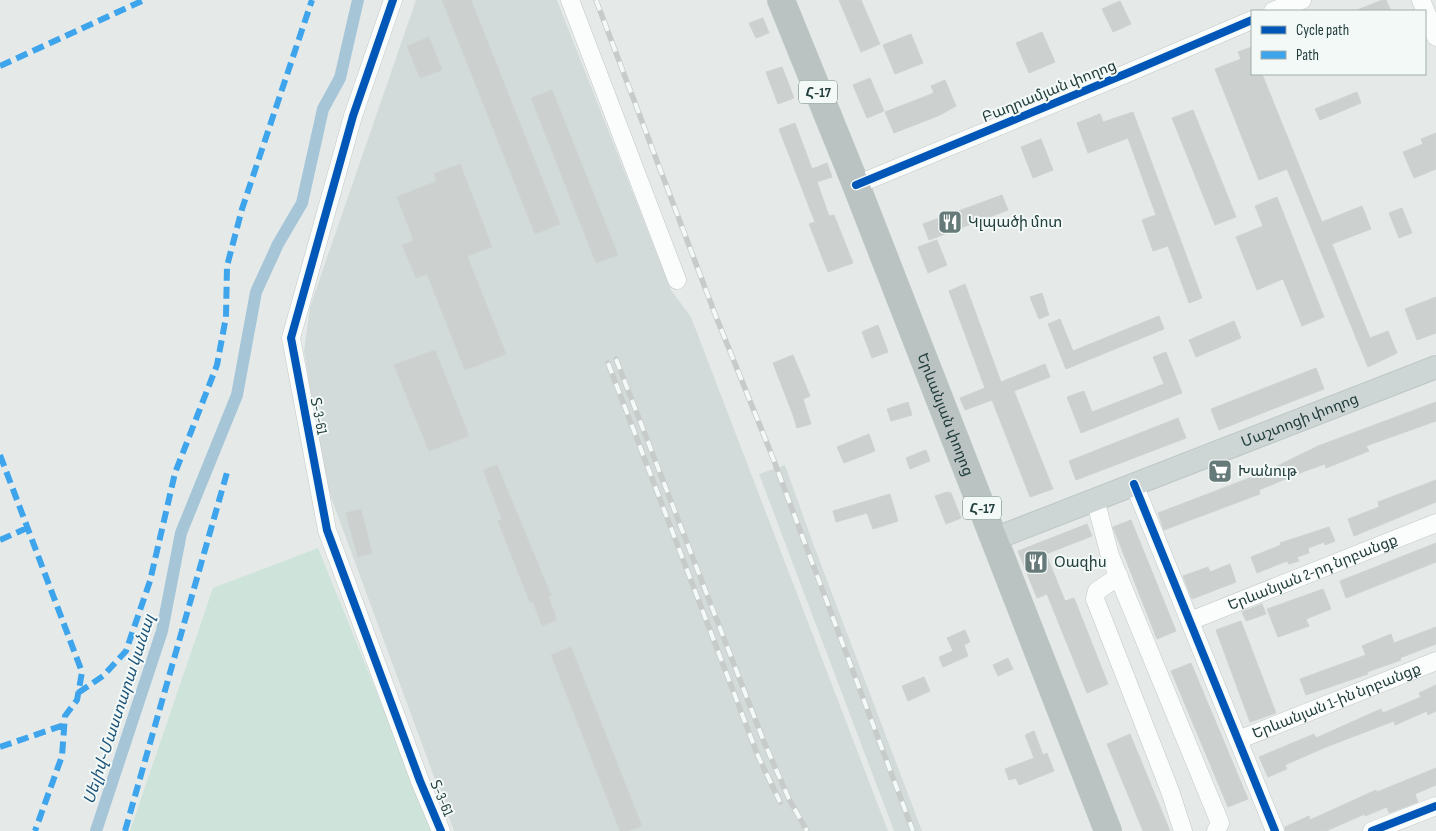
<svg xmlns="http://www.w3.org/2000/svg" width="1436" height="831" font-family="'Sofia Sans Condensed','Noto Sans Armenian',sans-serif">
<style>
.built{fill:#d3dbda}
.green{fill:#cee3da}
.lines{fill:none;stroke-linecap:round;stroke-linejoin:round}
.canal{stroke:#a6c6d8;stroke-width:12}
.building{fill:#ccd1d0;stroke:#ced3d2}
.minor-casing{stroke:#c2c7c6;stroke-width:19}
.major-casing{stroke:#bdc6c5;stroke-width:24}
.highway-casing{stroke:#bdc6c5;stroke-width:28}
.minor{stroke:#fbfcfc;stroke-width:18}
.major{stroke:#ced6d5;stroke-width:22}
.highway{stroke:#bac2c2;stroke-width:26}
.rail-casing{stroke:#c7cbca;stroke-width:5.5}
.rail{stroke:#f3f9f7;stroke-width:4;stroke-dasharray:11;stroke-linecap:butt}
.quiet{stroke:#3ea4ec;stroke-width:6;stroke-dasharray:12 6;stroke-linecap:butt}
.cycleway-casing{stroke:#f3f9f7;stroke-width:11}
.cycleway{stroke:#0057b8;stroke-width:8}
.labels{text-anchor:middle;stroke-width:4;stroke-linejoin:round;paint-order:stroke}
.shield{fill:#f3f9f7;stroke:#617675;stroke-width:1}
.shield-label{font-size:14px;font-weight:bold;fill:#223e3d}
.street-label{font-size:15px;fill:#223e3d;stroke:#f3f9f7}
.poi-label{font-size:15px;fill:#223e3d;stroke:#f3f9f7;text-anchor:start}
.water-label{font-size:16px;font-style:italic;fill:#1d5479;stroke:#f3f9f7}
</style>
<rect width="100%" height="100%" fill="#e5eae9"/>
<path class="built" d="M 416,0 L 557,0 L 671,290 L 691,317 L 888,831 L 454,831 L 325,481 L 304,351 L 310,307 Z
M 785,465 L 814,546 L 922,831 L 894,831 L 759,474 Z"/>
<path class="green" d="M 318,548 L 433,831 L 130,831 L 213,588 Z"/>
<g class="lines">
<path class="canal" d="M 96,831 L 162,631 L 181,533 L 237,395 L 256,292 L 278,244 L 302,203 L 323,109 L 340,78 L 358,0"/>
</g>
<path class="building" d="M 442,0 L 471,0 L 560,224 L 535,234 Z
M 839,0 L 861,0 L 880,44 L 861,52 Z
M 1382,0 L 1386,0 L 1391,11 L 1355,11 Z
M 1120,1 L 1131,24 L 1113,32 L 1102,9 Z
M 763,18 L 769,33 L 756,38 L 749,23 Z
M 1042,32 L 1055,62 L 1029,73 L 1016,43 Z
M 911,34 L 923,63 L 895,74 L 883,45 Z
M 429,37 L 442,70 L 420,78 L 407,46 Z
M 1252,47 L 1252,74 L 1262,74 L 1322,222 L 1362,206 L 1371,229 L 1332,244 L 1370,338 L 1388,331 L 1397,353 L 1368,367 L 1287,169 L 1259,180 L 1215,69 L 1241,59 L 1238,52 Z
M 782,67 L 794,98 L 778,104 L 766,72 Z
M 870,78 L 884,111 L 867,118 L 853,85 Z
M 945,80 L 956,106 L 940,115 L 894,133 L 885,112 L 934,93 L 931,86 Z
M 552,90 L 618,255 L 596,263 L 531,98 Z
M 1357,92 L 1361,103 L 1320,120 L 1315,109 Z
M 1193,110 L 1236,217 L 1215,225 L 1172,118 Z
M 1133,112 L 1202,298 L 1189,303 L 1168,246 L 1153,251 L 1142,220 L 1156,215 L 1128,138 L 1088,153 L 1077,123 L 1100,114 L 1103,122 Z
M 795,123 L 812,169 L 827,163 L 832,177 L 817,182 L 829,216 L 834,215 L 853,263 L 828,272 L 809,224 L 815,222 L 779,129 Z
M 1436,133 L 1436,169 L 1414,178 L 1403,152 L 1423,144 L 1421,139 Z
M 1041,139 L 1053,170 L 1033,178 L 1021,147 Z
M 460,164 L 492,247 L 467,256 L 506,354 L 465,370 L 427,274 L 416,278 L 402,245 L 414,241 L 397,197 L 437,181 L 434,174 Z
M 1002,195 L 1008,210 L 929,240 L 923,224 Z
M 1277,197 L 1324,317 L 1302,326 L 1283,279 L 1257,290 L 1236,237 L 1263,226 L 1255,206 Z
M 1402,208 L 1412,233 L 1399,238 L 1389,213 Z
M 937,240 L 947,265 L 928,273 L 918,247 Z
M 965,284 L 1001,382 L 1045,364 L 1050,377 L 1014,391 L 1053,489 L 1030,497 L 992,400 L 965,410 L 960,398 L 985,388 L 949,291 Z
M 1042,293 L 1049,315 L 1039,319 L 1030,297 Z
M 1436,297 L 1436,333 L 1417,340 L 1405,309 Z
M 1159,316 L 1164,329 L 1066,369 L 1048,324 L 1060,319 L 1073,351 Z
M 1234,321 L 1241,338 L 1196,357 L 1189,340 Z
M 878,325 L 888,352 L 872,358 L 862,332 Z
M 435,350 L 469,436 L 429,451 L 394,365 Z
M 1166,352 L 1182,393 L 1081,433 L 1067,397 L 1084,391 L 1092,412 L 1164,384 L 1153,357 Z
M 793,355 L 810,396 L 803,399 L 811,424 L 797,428 L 793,415 L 773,363 Z
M 1316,368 L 1324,389 L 1219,430 L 1211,409 Z
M 908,402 L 912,415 L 891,421 L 887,409 Z
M 1436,402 L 1436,421 L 1366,446 L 1369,451 L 1326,468 L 1325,464 L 1305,471 L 1259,490 L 1260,494 L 1164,530 L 1158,513 L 1265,472 L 1318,446 Z
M 1178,418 L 1186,438 L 1076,480 L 1069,461 Z
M 869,434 L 875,451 L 844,463 L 837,447 Z
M 926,450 L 930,461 L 910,469 L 906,458 Z
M 497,465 L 551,595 L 548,596 L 557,620 L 542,626 L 533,602 L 530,603 L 498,521 L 502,519 L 483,470 Z
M 1436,480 L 1436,502 L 1354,536 L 1348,519 L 1379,507 L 1378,502 Z
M 947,492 L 951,493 L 961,518 L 946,524 L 935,496 Z
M 890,494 L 898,521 L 873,529 L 867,513 L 836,522 L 833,511 Z
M 361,509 L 372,553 L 358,557 L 346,513 Z
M 1131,520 L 1176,631 L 1157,639 L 1113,527 Z
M 1087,524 L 1092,536 L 1046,554 L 1065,601 L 1074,598 L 1108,684 L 1087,693 L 1047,594 L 1037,598 L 1018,551 Z
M 1329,527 L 1335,541 L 1325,545 L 1324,542 L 1308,548 L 1309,553 L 1297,557 L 1299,561 L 1289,564 L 1287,561 L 1257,573 L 1251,557 L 1281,545 L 1280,543 Z
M 1436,543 L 1436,562 L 1346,598 L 1340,581 Z
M 1230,564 L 1236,582 L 1192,599 L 1183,576 L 1208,567 L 1210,572 Z
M 1323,589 L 1331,609 L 1306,619 L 1309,626 L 1278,637 L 1267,609 Z
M 1262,604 L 1266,614 L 1246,621 L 1242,612 Z
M 1241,621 L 1276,713 L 1250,722 L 1216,630 Z
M 1436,627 L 1436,644 L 1400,658 L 1401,660 L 1367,672 L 1368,674 L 1306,695 L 1300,679 L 1366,655 L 1362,646 L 1391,634 L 1394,643 Z
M 965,630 L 970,642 L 964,645 L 968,656 L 943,667 L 939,657 L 953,651 L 947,638 Z
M 571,647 L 642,826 L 628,831 L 620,831 L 551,655 Z
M 1008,658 L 1013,669 L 998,676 L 993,665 Z
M 1191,663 L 1248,799 L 1228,807 L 1171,671 Z
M 924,677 L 930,691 L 908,701 L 902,686 Z
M 1436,685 L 1436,711 L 1428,715 L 1427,711 L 1395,725 L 1394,721 L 1326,747 L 1285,765 L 1287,769 L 1268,777 L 1259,757 L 1314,734 L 1316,738 L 1381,709 L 1383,713 L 1421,697 L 1419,693 Z
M 1034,731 L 1043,755 L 1047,753 L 1054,771 L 1019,785 L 1016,778 L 1009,780 L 1005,769 L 1034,758 L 1025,735 Z
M 1130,734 L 1170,831 L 1143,831 L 1107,744 Z
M 1436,768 L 1436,785 L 1415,794 L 1418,802 L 1389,813 L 1387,807 L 1365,816 L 1365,814 L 1326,831 L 1285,831 L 1285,827 L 1309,816 L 1310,820 L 1376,790 L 1377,792 Z"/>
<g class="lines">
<g class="minor-casing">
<g id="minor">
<path d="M 393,0 L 353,116 L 291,338 L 327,530 L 420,781 L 441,831"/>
<path d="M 570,0 L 677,280"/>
<path d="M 1421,0 L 1436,37"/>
<path d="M 1273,11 L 1302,0"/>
<path d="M 856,185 L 1130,72 L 1252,20"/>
<path d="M 1134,484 L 1275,831"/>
<path d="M 1095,499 L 1110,556 L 1220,823 L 1216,831"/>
<path d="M 1119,576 L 1097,591 L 1095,599 L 1170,791 L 1183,831"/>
<path id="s1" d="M 1190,621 L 1436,523"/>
<path id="s2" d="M 1238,740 L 1436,661"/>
<path d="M 1372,831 L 1436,806"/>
</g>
</g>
<g class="major-casing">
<g id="major">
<path id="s3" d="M 994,539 L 1436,367"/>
</g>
</g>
<g class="highway-casing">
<g id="highway">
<path id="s4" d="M 781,0 L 856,185 L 1108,831"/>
</g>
</g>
<use href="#minor" class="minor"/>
<use href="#major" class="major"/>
<use href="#highway" class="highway"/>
<g class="rail-casing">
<path id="rail" d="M 596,0 L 715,314 L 771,453 L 913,831
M 616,359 L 764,742 L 789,799 L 807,831
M 608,363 L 758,756 L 780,802"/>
</g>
<use href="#rail" class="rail"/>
<path class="quiet" d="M 0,66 L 144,0
M 0,455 L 82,672 L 77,700 L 65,716 L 62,756 L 35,831
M 0,540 L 27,528
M 78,693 L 103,676 L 126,651 L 150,581 L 175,473 L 217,365 L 226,317 L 227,266 L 242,209 L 312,0
M 0,747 L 64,725
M 125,831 L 228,469"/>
<g class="cycleway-casing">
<path id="cycleway" d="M 393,0 L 353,116 L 291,338 L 327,530 L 420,781 L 441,831
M 856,185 L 1130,72 L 1252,20
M 1134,484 L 1275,831
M 1372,831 L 1436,806"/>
</g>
<use href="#cycleway" class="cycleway"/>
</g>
<defs>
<g id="restaurant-square" transform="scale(1.25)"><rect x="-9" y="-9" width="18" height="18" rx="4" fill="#667a79" stroke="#f3f9f7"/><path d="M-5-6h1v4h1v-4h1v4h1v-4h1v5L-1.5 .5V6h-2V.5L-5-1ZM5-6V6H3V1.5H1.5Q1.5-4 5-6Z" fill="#fff"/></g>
<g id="supermarket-square" transform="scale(1.25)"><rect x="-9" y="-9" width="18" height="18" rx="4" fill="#667a79" stroke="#f3f9f7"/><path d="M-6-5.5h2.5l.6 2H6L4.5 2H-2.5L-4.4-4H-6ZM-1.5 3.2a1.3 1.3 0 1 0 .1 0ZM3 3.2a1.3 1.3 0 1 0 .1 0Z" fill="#fff"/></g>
</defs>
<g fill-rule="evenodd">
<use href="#restaurant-square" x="950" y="222"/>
<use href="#supermarket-square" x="1220" y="471"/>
<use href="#restaurant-square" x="1036" y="562"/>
</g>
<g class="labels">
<g class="shield">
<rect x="799" y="80.5" width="38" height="23" rx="4"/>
<rect x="963" y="496.5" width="38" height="23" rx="4"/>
</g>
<g class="shield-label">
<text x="818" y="97">Հ-17</text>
<text x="982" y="513">Հ-17</text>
</g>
<g class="street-label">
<text transform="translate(1049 91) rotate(-22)" y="5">Բաղրամյան փողոց</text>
<text dy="5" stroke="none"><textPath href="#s4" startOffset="446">Երևանյան փողոց</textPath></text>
<text transform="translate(319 416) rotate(79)" y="5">Տ-3-61</text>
<text dy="5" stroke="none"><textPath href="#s3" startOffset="328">Մաշտոցի փողոց</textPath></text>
<text dy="5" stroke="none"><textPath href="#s1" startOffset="132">Երևանյան 2-րդ նրբանցք</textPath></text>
<text dy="5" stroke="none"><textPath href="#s2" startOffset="106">Երևանյան 1-ին նրբանցք</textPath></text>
<text transform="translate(442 798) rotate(67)" y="5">Տ-3-61</text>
</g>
<g class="poi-label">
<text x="968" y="227">Կլպածի մոտ</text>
<text x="1238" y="476">Խանութ</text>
<text x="1054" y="567">Օազիս</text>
</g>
<g class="water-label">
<text transform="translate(118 709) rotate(-72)" y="6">Սելիվ֊Մաստարա կանալ</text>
</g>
</g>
<rect x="1251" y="10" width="175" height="65" fill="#f3f9f7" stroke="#9faead"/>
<rect x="1261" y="26" width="25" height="8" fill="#0057b8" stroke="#9faead"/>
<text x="1296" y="35" font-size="15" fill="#223e3d">Cycle path</text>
<rect x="1261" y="51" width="25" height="8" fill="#3ea4ec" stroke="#9faead"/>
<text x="1296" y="60" font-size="15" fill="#223e3d">Path</text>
</svg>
